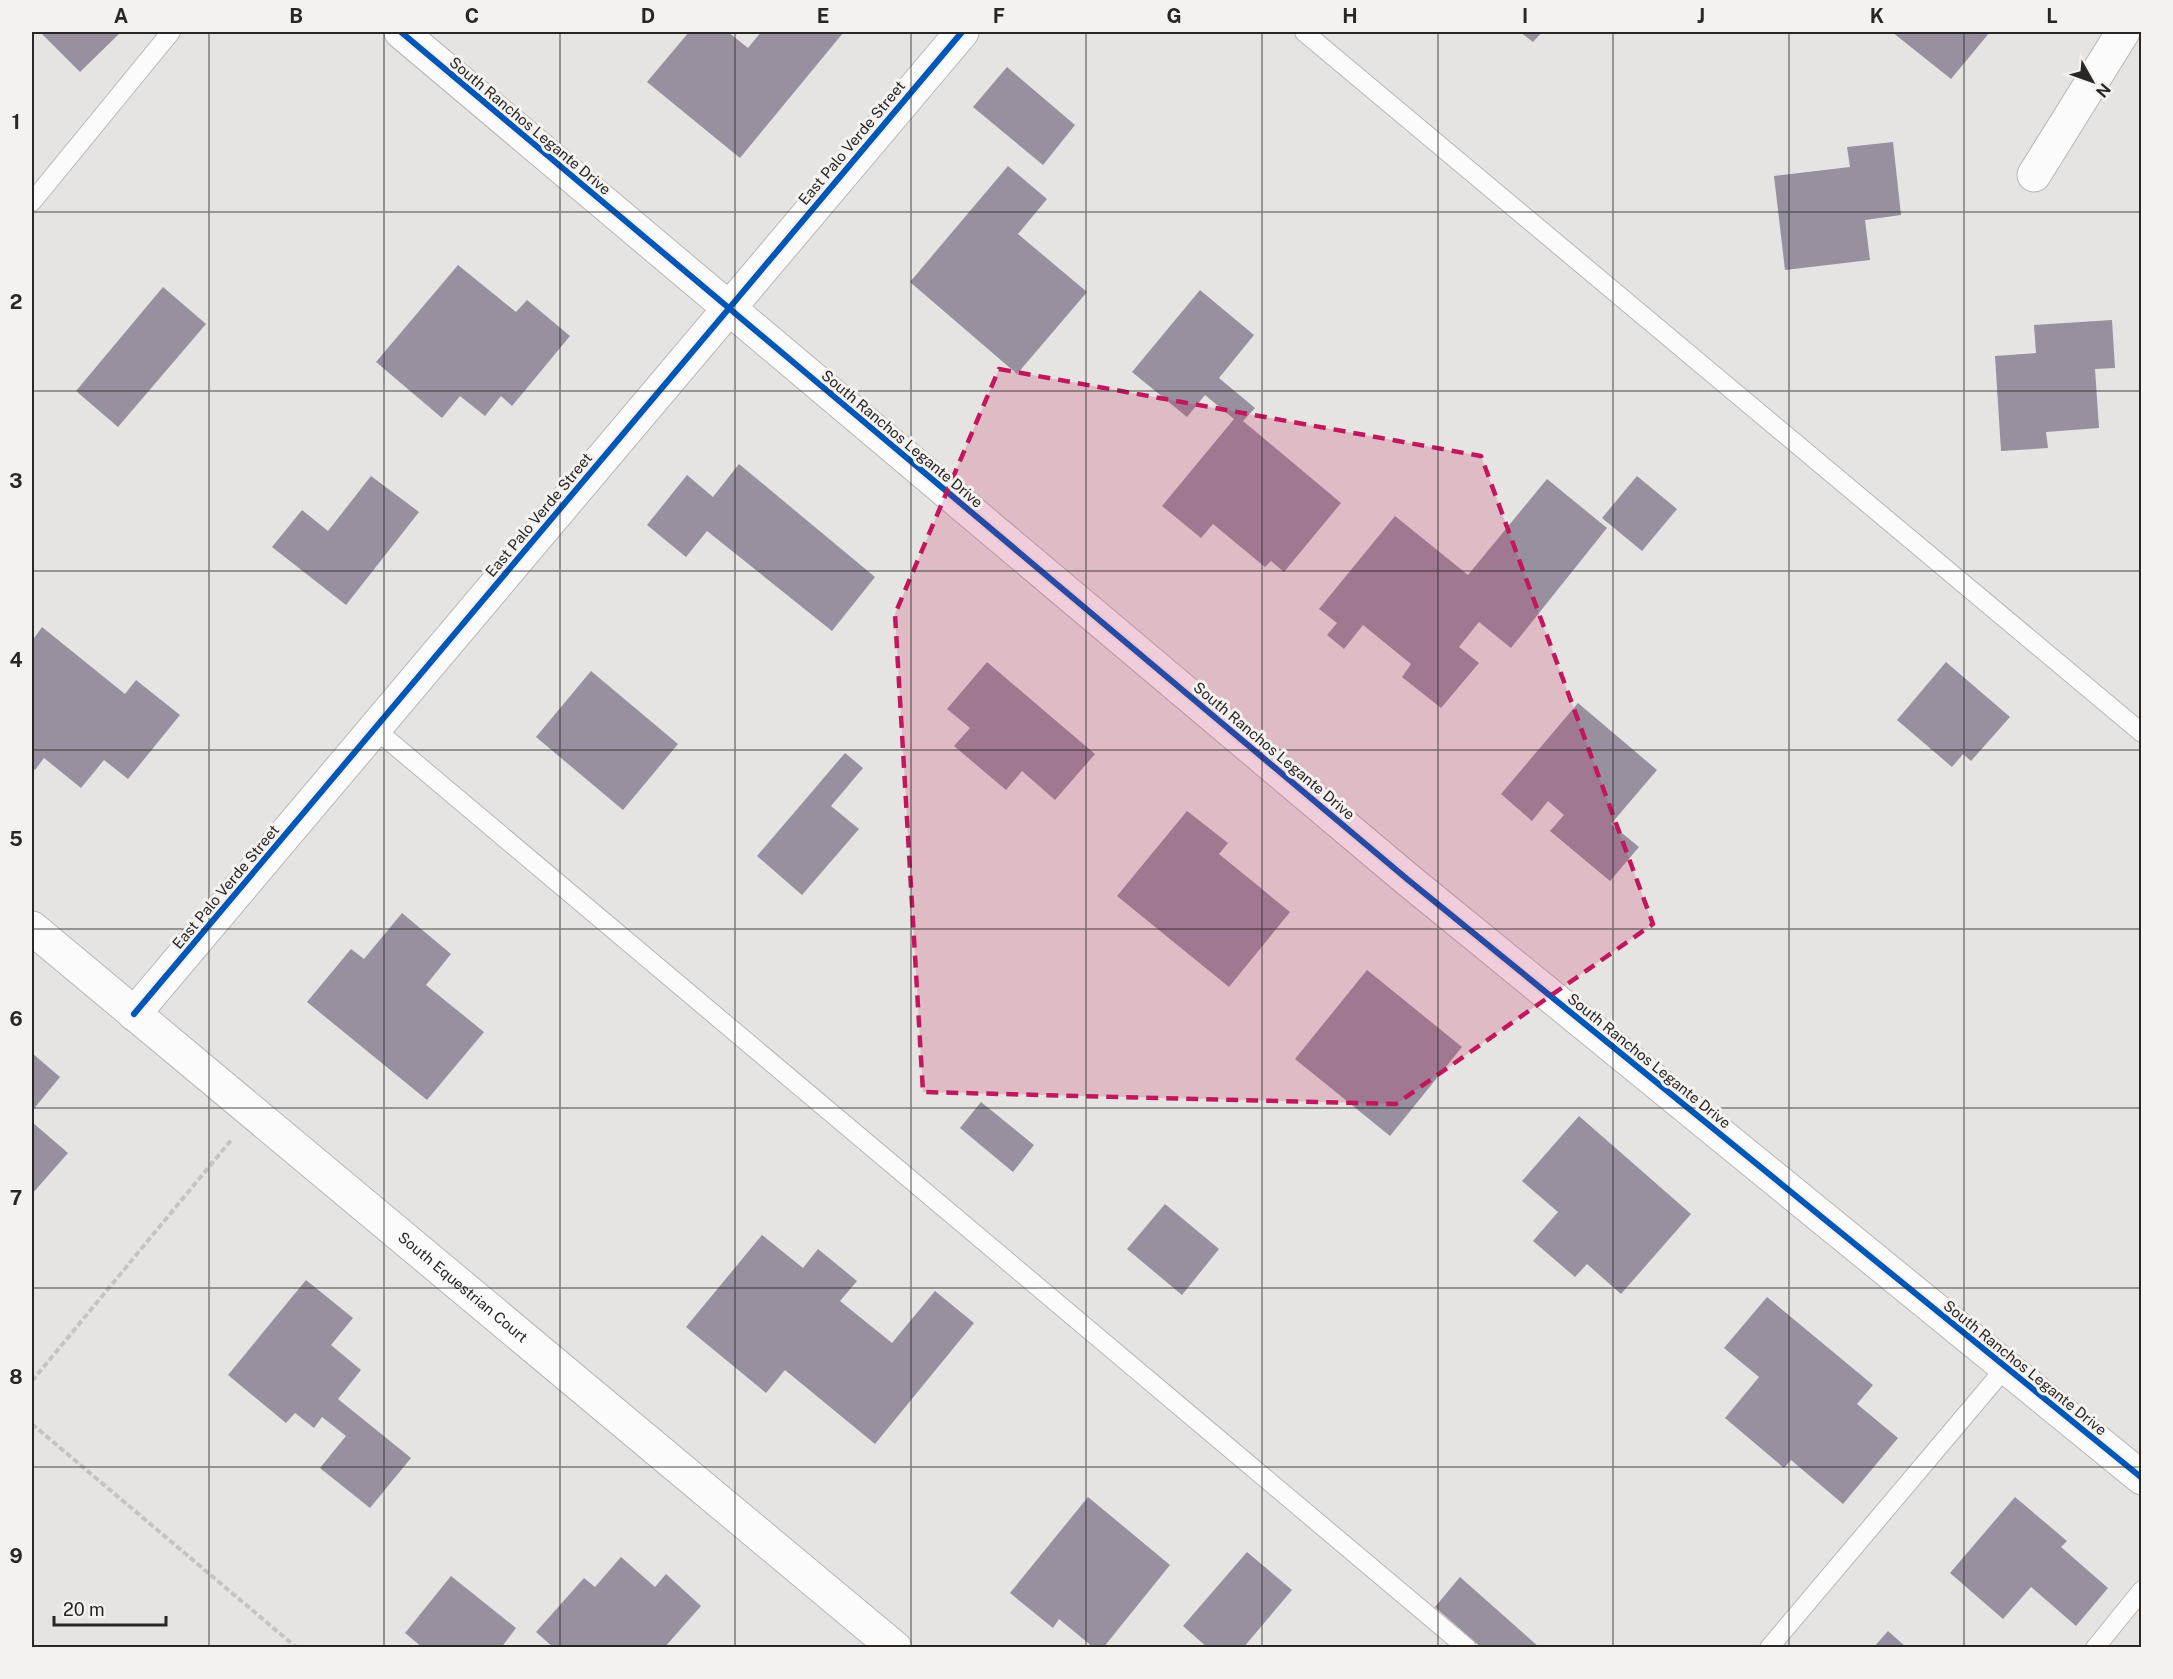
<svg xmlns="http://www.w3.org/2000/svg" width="2173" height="1679" font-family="'Public Sans',sans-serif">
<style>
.building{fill:#98909e}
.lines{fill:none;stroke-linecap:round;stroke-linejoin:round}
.service-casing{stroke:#b8b6b5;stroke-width:20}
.minor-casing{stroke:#b8b6b5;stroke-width:35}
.path{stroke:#c4c4c3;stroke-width:4;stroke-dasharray:6 3;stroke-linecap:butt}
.service{stroke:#fbfbfb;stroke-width:18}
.minor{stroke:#fbfbfb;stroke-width:33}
.cycleway-casing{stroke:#f4f1ef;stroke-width:10}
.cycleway{stroke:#0057b8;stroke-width:6}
.marked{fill:#c2185b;fill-opacity:0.2;stroke:#c2185b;stroke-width:4.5;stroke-dasharray:12 8;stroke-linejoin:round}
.grid{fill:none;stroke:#282726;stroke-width:1.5;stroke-opacity:0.55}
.labels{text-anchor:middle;stroke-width:6;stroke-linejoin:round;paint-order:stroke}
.street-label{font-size:15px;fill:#282726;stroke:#f4f1ef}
.neatline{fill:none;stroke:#282726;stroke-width:2}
.grid-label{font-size:20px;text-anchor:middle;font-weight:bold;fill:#282726}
</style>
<rect width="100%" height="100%" fill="#e6e4e2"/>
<path class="building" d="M 40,32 L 121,32 L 80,72 Z
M 689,32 L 728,32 L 748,48 L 761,32 L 841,32 L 843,33 L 740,158 L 647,82 Z
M 1520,32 L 1542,32 L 1533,42 Z
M 1892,32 L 1990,32 L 1951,79 Z
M 1007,67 L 1075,125 L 1043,165 L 973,107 Z
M 1893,142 L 1901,215 L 1865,220 L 1870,260 L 1785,270 L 1774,176 L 1850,167 L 1847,147 Z
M 1008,166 L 1047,199 L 1018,234 L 1087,292 L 1017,374 L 910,282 Z
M 458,265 L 516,312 L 527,300 L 570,336 L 512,406 L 501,396 L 485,416 L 460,396 L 442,418 L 376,362 Z
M 163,287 L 206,324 L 118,427 L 76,391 Z
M 1200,290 L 1254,335 L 1219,378 L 1255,408 L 1243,421 L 1341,503 L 1284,572 L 1271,561 L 1265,567 L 1213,524 L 1201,538 L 1162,506 L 1234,419 L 1205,395 L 1187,417 L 1132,372 Z
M 2112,320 L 2115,368 L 2095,369 L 2099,428 L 2046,432 L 2048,448 L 2001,451 L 1995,356 L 2036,353 L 2034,325 Z
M 739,464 L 875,577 L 832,631 L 707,531 L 686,557 L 647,525 L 687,475 L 713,497 Z
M 371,476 L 419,512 L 346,605 L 272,547 L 302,510 L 328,531 Z
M 1637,476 L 1677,509 L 1642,551 L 1602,518 Z
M 1547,479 L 1607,528 L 1511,648 L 1479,622 L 1459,647 L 1479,663 L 1441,708 L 1402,677 L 1411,664 L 1363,625 L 1344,649 L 1327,635 L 1337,623 L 1319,609 L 1395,516 L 1468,575 Z
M 42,627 L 125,694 L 136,680 L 180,715 L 128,779 L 104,760 L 81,788 L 44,758 L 35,770 L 32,766 L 32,641 Z
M 987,662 L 1095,754 L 1055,800 L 1022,771 L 1006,790 L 954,746 L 970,728 L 947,709 Z
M 1946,662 L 2010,717 L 1971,761 L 1963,754 L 1952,767 L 1897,720 Z
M 591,671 L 678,744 L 623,810 L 536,737 Z
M 1578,703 L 1657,770 L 1611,824 L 1639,847 L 1610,881 L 1550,831 L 1564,815 L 1548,801 L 1532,821 L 1501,794 Z
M 845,753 L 863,768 L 831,806 L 859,829 L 802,895 L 757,856 Z
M 1187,811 L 1228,843 L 1219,854 L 1290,912 L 1229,987 L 1117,896 Z
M 402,913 L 451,954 L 426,985 L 484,1032 L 427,1100 L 307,1002 L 351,949 L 364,959 Z
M 1367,970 L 1462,1047 L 1390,1136 L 1295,1059 Z
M 32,1053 L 60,1077 L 32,1111 Z
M 981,1102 L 1034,1145 L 1013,1172 L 960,1128 Z
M 1579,1116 L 1691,1214 L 1621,1294 L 1587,1264 L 1575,1277 L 1533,1241 L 1558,1212 L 1522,1181 Z
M 32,1122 L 68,1153 L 32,1194 Z
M 1165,1204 L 1219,1249 L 1182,1295 L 1127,1249 Z
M 762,1235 L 803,1268 L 818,1249 L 857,1281 L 840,1301 L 892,1343 L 935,1291 L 974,1323 L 875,1444 L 785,1370 L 766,1393 L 686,1327 Z
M 306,1280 L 353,1318 L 331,1345 L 361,1370 L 338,1399 L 411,1458 L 370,1508 L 320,1468 L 346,1436 L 322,1417 L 314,1428 L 295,1413 L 286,1423 L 228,1375 Z
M 1767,1297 L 1873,1385 L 1857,1404 L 1898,1438 L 1843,1504 L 1791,1460 L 1784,1468 L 1725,1418 L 1759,1377 L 1724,1348 Z
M 1088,1497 L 1170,1565 L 1103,1648 L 1094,1648 L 1059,1619 L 1053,1628 L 1010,1593 Z
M 2015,1497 L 2067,1541 L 2061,1547 L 2108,1588 L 2076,1626 L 2031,1587 L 2003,1619 L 1950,1573 Z
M 1247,1552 L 1292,1590 L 1243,1648 L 1208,1648 L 1183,1626 Z
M 621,1557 L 655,1587 L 666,1574 L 701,1606 L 664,1648 L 554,1648 L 536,1632 L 584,1578 L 595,1587 Z
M 451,1576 L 516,1628 L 501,1648 L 423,1648 L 405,1633 Z
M 1460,1577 L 1540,1648 L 1482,1648 L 1435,1607 Z
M 1888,1631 L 1907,1648 L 1873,1648 Z"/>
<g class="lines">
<g class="service-casing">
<path id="service" d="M 1304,32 L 2142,733
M 32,202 L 171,32
M 375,729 L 1467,1648
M 1769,1648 L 2006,1367
M 2095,1648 L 2142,1590"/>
</g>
<g class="minor-casing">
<g id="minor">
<path d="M 401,32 L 1407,879 L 2142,1478"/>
<path d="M 2034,175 L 2123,32"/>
<path id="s1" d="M 32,928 L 895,1648"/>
<path d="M 134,1014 L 962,32"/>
</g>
</g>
<path class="path" d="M 32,1381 L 232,1139
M 32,1424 L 297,1648"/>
<use href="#service" class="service"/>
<use href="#minor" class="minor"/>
<g class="cycleway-casing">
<path id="cycleway" d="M 401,32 L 1407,879 L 2142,1478
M 134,1014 L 962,32"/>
</g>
<use href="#cycleway" class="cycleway"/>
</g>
<path class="marked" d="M 999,369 L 1481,456 L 1653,924 L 1396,1104 L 923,1092 L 895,614 Z"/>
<path class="grid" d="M 209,32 L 209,1648M 384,32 L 384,1648M 560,32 L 560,1648M 735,32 L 735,1648M 911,32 L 911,1648M 1086,32 L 1086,1648M 1262,32 L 1262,1648M 1438,32 L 1438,1648M 1613,32 L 1613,1648M 1789,32 L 1789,1648M 1964,32 L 1964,1648M 32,212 L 2142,212M 32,391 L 2142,391M 32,571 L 2142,571M 32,750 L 2142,750M 32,929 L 2142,929M 32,1108 L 2142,1108M 32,1288 L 2142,1288M 32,1467 L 2142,1467"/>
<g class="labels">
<g class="street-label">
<text transform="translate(530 126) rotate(40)" y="5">South Ranchos Legante Drive</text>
<text transform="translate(852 143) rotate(-50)" y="5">East Palo Verde Street</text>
<text transform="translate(902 439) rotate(40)" y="5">South Ranchos Legante Drive</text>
<text transform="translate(539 515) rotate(-50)" y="5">East Palo Verde Street</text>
<text transform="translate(1274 751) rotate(40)" y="5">South Ranchos Legante Drive</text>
<text transform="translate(226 887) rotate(-50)" y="5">East Palo Verde Street</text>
<text transform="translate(1649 1061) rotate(39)" y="5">South Ranchos Legante Drive</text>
<text dy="5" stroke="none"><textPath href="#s1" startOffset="561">South Equestrian Court</textPath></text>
<text transform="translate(2025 1368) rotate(39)" y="5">South Ranchos Legante Drive</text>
</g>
</g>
<rect width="2173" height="1679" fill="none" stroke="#f4f1ef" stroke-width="66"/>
<g transform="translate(2092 81) rotate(130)" stroke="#f4f1ef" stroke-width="4.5" paint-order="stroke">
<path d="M0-4.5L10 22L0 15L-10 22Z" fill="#282726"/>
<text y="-9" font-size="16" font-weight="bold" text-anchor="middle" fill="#282726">N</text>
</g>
<path d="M54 1616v9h112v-9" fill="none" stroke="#282726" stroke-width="3"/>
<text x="63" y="1616" font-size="18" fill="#282726" stroke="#f4f1ef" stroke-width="4.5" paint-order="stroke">20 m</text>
<rect x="33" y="33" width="2107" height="1613" class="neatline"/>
<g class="grid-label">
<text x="121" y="23">A</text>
<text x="296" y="23">B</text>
<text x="472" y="23">C</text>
<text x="648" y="23">D</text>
<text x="823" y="23">E</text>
<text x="999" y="23">F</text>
<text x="1174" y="23">G</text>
<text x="1350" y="23">H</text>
<text x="1525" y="23">I</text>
<text x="1701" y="23">J</text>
<text x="1877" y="23">K</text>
<text x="2052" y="23">L</text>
<text x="16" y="129">1</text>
<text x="16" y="309">2</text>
<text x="16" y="488">3</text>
<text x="16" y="667">4</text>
<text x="16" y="846">5</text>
<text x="16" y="1026">6</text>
<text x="16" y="1205">7</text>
<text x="16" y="1384">8</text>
<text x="16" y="1563">9</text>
</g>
</svg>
